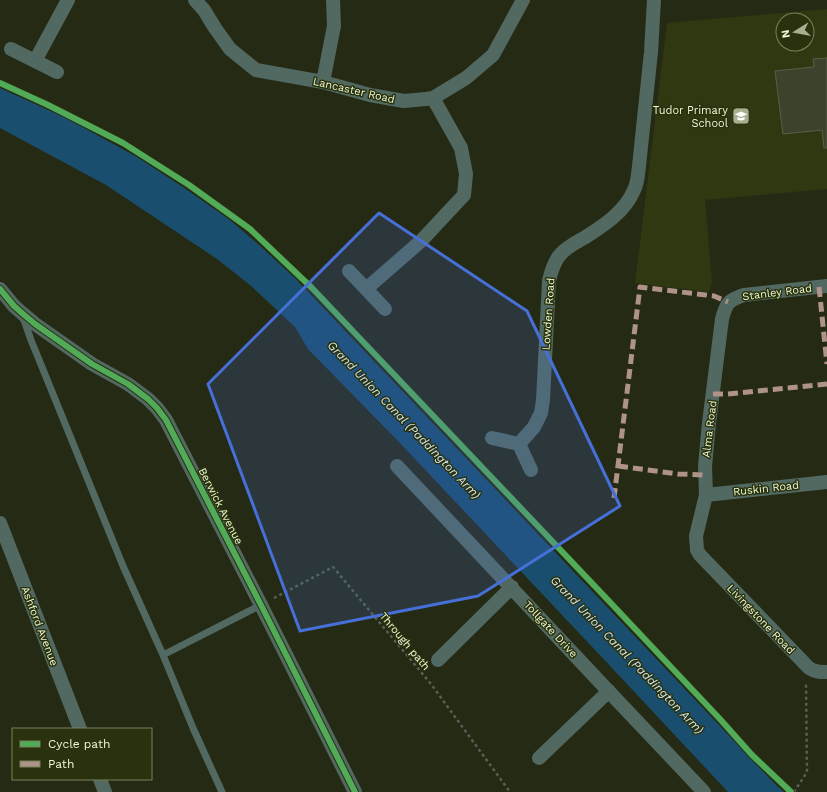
<svg xmlns="http://www.w3.org/2000/svg" width="827" height="792" font-family="'Work Sans',sans-serif">
<style>
.built{fill:#2f3811;fill-rule:evenodd}
.water{fill:#1a4e6e}
.building{fill:#3c422c;stroke:#595f48}
.lines{fill:none;stroke-linecap:round;stroke-linejoin:round}
.path{stroke:#546156;stroke-width:2.5;stroke-dasharray:3 3;stroke-linecap:butt}
.lane{stroke:#526962;stroke-width:7}
.street{stroke:#526962;stroke-width:14}
.quiet{stroke:#af9288;stroke-width:5;stroke-dasharray:10 5;stroke-linecap:butt}
.cycleway-casing{stroke:#29320d;stroke-width:8}
.cycleway{stroke:#51ab58;stroke-width:6}
.marked{fill:#4670d7;fill-opacity:0.2;stroke:#4670d7;stroke-width:3;stroke-linejoin:round}
.labels{text-anchor:middle;stroke-width:3;stroke-linejoin:round;paint-order:stroke}
.street-label{font-size:11px;fill:#ecf7d3;stroke:#29320d}
.poi-label{font-size:11px;fill:#ecf7d3;stroke:#29320d;text-anchor:end}
.water-label{font-size:12px;font-style:italic;fill:#d2e4f2;stroke:#29320d}
</style>
<rect width="100%" height="100%" fill="#252a15"/>
<path class="built" d="M 827,9 L 827,189 L 705,200 L 712,282 L 709,292 L 635,283 L 667,23 ZM 783,20 L 807,20 L 807,44 L 783,44 Z"/>
<path class="water" d="M 0,88 L 66,118 L 137,157 L 183,187 L 230,220 L 258,244 L 296,279 L 776,785 L 784,792 L 728,792 L 612,668 L 399,442 L 308,349 L 295,327 L 250,285 L 217,259 L 106,185 L 0,128 Z"/>
<path class="building" d="M 827,58 L 827,148 L 824,148 L 822,130 L 783,134 L 775,71 L 814,67 L 813,59 Z"/>
<g class="lines">
<path class="path" d="M 274,598 L 333,567 L 431,684 L 510,792
M 794,792 L 807,772 L 806,682"/>
<path class="lane" d="M 23,317 L 31,340 L 123,566 L 163,655
M 222,792 L 193,728 L 163,655 L 261,605"/>
<path class="street" d="M 195,0 L 204,10 L 215,28 L 230,49 L 256,70 L 323,82 L 370,95 L 404,101 L 426,99 L 433,98 L 466,78 L 493,55 L 523,0
M 11,49 L 57,72
M 35,61 L 68,0
M 323,82 L 334,26 L 333,0
M 349,271 L 385,309
M 827,286 L 744,295 C 728,300 726,304 722,319 L 709,423 L 705,466 L 706,495 L 696,536 L 697,550 L 700,555 L 809,668 C 815,672 820,672 827,672
M 0,289 L 14,306 L 23,314 L 35,324 L 92,364 L 128,384 L 148,399 L 157,408 L 166,420 L 261,605 L 355,792
M 366,289 L 421,241 L 464,195 L 466,174 L 461,148 L 433,98
M 492,438 L 519,444 L 534,427 L 541,413 L 543,400 L 549,281 C 551,272 553,264 559,256 C 565,248 575,243 584,238 C 603,226 625,212 634,190 C 638,182 638,174 639,166 L 651,52 L 654,0
M 519,444 L 531,470
M 397,466 C 500,575 601,684 704,792
M 706,495 L 827,482
M 0,523 L 80,729
M 438,660 L 512,587
M 539,758 L 609,691
M 100,779 L 105,792"/>
<path class="quiet" d="M 819,287 L 827,364
M 713,394 L 728,394 L 827,384
M 618,466 L 678,474 L 705,475
M 614,498 L 640,287 L 714,296 L 728,302"/>
<g class="cycleway-casing">
<path id="cycleway" d="M 0,83 L 48,105 L 123,143 L 189,185 L 250,229 L 312,288 L 607,599 L 719,718 L 752,755 L 791,792
M 0,289 L 14,306 L 23,314 L 35,324 L 92,364 L 128,384 L 148,399 L 157,408 L 166,420 L 261,605 L 355,792"/>
</g>
<use href="#cycleway" class="cycleway"/>
</g>
<path class="marked" d="M 379,213 L 527,311 L 620,506 L 478,596 L 300,631 L 208,384 Z"/>
<defs>
<g id="school-square" transform="scale(0.9)"><rect x="-9" y="-9" width="18" height="18" rx="4" fill="#a6af90" stroke="#29320d"/><path d="M0-5L7-2L0 1L-7-2ZM-4 1L0 2.5L4 1V4Q0 6-4 4Z" fill="#fff"/></g>
</defs>
<g fill-rule="evenodd">
<use href="#school-square" x="741" y="116"/>
</g>
<g class="labels">
<g class="street-label">
<text transform="translate(354 90) rotate(13)" y="4">Lancaster Road</text>
<text transform="translate(777 292) rotate(-7)" y="4">Stanley Road</text>
<text transform="translate(548 314) rotate(-86)" y="4">Lowden Road</text>
<text transform="translate(709 429) rotate(-83)" y="4">Alma Road</text>
<text transform="translate(766 488) rotate(-6)" y="4">Ruskin Road</text>
<text transform="translate(221 506) rotate(63)" y="4">Berwick Avenue</text>
<text transform="translate(761 619) rotate(46)" y="4">Livingstone Road</text>
<text transform="translate(40 626) rotate(69)" y="4">Ashford Avenue</text>
<text transform="translate(551 629) rotate(47)" y="4">Tollgate Drive</text>
<text transform="translate(405 641) rotate(50)" y="4">Through path</text>
</g>
<g class="poi-label">
<text x="728" y="114">Tudor Primary<tspan x="728" dy="13">School</tspan></text>
</g>
<g class="water-label">
<text transform="translate(404 420) rotate(46)" y="4">Grand Union Canal (Paddington Arm)</text>
<text transform="translate(627 655) rotate(46)" y="4">Grand Union Canal (Paddington Arm)</text>
</g>
</g>
<rect x="12" y="728" width="140" height="52" fill="#29320d" stroke="#77815c"/>
<rect x="20" y="741" width="20" height="6" fill="#51ab58" stroke="#77815c"/>
<text x="48" y="748" font-size="12" fill="#ecf7d3">Cycle path</text>
<rect x="20" y="761" width="20" height="6" fill="#af9288" stroke="#77815c"/>
<text x="48" y="768" font-size="12" fill="#ecf7d3">Path</text>
<g transform="translate(795 32) rotate(259)"><circle r="19" fill="#29320d" stroke="#77815c"/>
<path d="M0-3L7 15L0 10L-7 15Z" fill="#a6af90"/>
<text y="-6" font-size="11" font-weight="bold" text-anchor="middle" fill="#ecf7d3">N</text>
</g>
</svg>
